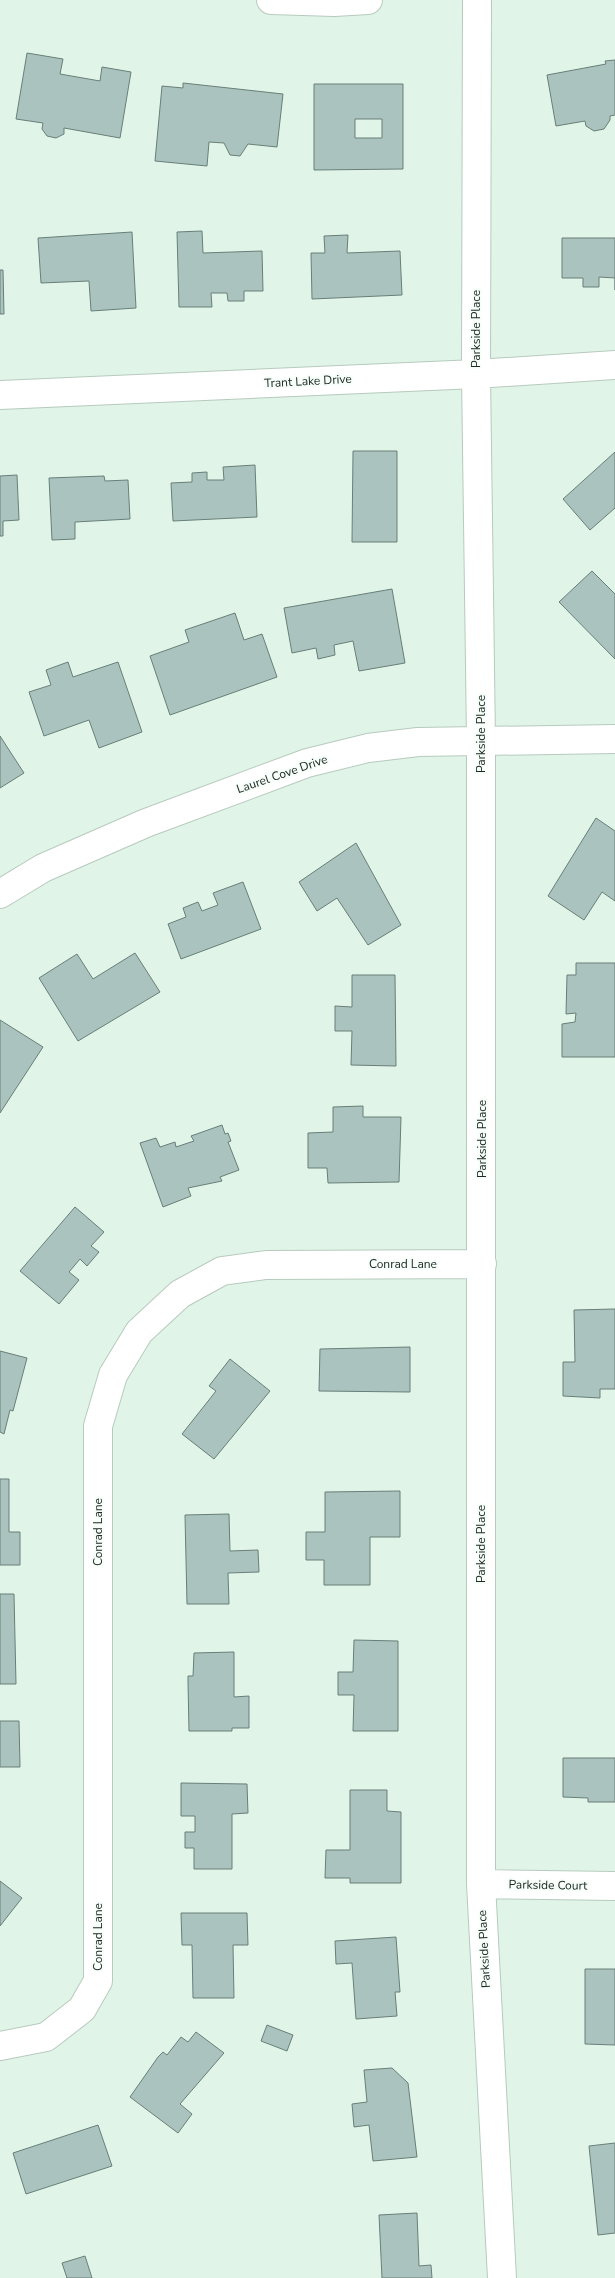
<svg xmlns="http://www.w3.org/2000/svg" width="615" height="2278" font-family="'Nunito Sans',sans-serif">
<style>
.building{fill:#abc3be;stroke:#687f79;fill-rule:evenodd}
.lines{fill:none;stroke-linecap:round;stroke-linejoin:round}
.minor-casing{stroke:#b7cabe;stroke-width:30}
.minor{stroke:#fff;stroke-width:28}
.labels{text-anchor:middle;stroke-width:4;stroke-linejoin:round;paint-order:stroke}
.street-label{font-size:12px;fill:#212924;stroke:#f6fef9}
</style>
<rect width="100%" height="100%" fill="#e0f5e7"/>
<path class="building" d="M 27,53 L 63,59 L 60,74 L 100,81 L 102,67 L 131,72 L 120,138 L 64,128 L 64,134 L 56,138 L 47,136 L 42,129 L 43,123 L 16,119 Z
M 615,60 L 615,115 L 610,116 L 610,120 L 604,129 L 594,131 L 586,126 L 585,121 L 556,126 L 547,75 L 606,64 L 605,61 Z
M 183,83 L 283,94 L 277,147 L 248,144 L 240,156 L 230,155 L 224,143 L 209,142 L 207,166 L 155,161 L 162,86 L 183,88 Z
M 314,84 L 403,84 L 403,169 L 314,170 ZM 355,119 L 382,119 L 382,138 L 355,138 Z
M 202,231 L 203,253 L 262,251 L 263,291 L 244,291 L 244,301 L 228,301 L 227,293 L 211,293 L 212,307 L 179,307 L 177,232 Z
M 132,232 L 136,308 L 91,311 L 89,281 L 41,283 L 38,238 Z
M 348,235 L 347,253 L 400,251 L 402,295 L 312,299 L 311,253 L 325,253 L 324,236 Z
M 562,238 L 615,238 L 615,290 L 615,278 L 599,277 L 599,287 L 583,287 L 583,278 L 562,278 Z
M 0,270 L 3,270 L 4,314 L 0,314 Z
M 353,451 L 397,451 L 397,542 L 352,542 Z
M 615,452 L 615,508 L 590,530 L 563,499 Z
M 255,465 L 257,517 L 173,521 L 171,483 L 192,482 L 192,473 L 207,472 L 207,480 L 224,480 L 223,467 Z
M 17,475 L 19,520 L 3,521 L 3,536 L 0,536 L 0,476 Z
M 104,476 L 105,481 L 128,480 L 130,519 L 75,522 L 75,539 L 52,540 L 49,478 Z
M 592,571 L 615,594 L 615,659 L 559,602 Z
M 392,589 L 405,663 L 359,671 L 353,641 L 334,645 L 335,655 L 318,659 L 316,648 L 292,653 L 284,608 Z
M 235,613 L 244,640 L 262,634 L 277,677 L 170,715 L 150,656 L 189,642 L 185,630 Z
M 68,662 L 73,677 L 118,662 L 142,732 L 99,748 L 89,720 L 44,736 L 29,692 L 51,685 L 46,670 Z
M 0,736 L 24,773 L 0,788 Z
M 596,818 L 615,831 L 615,901 L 602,892 L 584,920 L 548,896 Z
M 356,843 L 401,925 L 368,945 L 337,898 L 317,911 L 299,882 Z
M 243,882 L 261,929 L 181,959 L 168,924 L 186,917 L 183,908 L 198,902 L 202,911 L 218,905 L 213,893 Z
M 135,953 L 160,992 L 78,1041 L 39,978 L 77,954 L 93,979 Z
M 576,963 L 615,963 L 615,1057 L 562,1057 L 562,1024 L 575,1022 L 576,1013 L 566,1014 L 567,975 L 576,975 Z
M 352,975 L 395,975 L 396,1066 L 351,1065 L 352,1031 L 335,1031 L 335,1006 L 352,1007 Z
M 0,1020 L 43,1047 L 0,1113 Z
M 363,1106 L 363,1117 L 401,1117 L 399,1182 L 328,1183 L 327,1168 L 308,1168 L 308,1133 L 333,1132 L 333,1107 Z
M 222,1125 L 225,1134 L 228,1133 L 231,1141 L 228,1142 L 239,1170 L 220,1177 L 222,1181 L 188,1188 L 191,1196 L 163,1207 L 140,1143 L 156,1138 L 160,1147 L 175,1142 L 176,1147 L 194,1141 L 191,1136 Z
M 75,1207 L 104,1232 L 91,1246 L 99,1252 L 87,1266 L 80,1259 L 69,1272 L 79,1280 L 59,1304 L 20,1271 Z
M 615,1309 L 615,1389 L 600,1389 L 600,1398 L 563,1396 L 563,1362 L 575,1362 L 574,1310 Z
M 410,1347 L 410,1392 L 319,1391 L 320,1349 Z
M 0,1351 L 27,1358 L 13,1411 L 10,1410 L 4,1434 L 0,1432 Z
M 230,1359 L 270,1391 L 214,1459 L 182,1434 L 216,1391 L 209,1386 Z
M 0,1479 L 9,1479 L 9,1532 L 20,1532 L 20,1565 L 0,1565 Z
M 400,1491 L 400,1537 L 370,1537 L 370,1585 L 324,1585 L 324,1560 L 306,1560 L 306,1532 L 325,1532 L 325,1492 Z
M 229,1514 L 230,1551 L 258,1550 L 259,1572 L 228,1573 L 229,1604 L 187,1604 L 185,1515 Z
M 0,1594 L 14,1594 L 16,1684 L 0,1684 Z
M 354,1640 L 398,1641 L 398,1731 L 353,1731 L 354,1695 L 338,1695 L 338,1672 L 353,1672 Z
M 234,1652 L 234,1697 L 249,1696 L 249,1728 L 232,1728 L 232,1731 L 189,1731 L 188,1682 L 188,1676 L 193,1676 L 194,1653 Z
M 0,1721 L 19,1721 L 20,1767 L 0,1767 Z
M 563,1758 L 615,1758 L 615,1802 L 588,1802 L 588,1798 L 563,1797 Z
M 181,1783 L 247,1784 L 248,1813 L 232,1814 L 232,1869 L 194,1869 L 194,1848 L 185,1848 L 185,1832 L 195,1832 L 195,1816 L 181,1816 Z
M 350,1790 L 387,1790 L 387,1811 L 401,1812 L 401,1883 L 350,1883 L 350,1878 L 325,1878 L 326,1850 L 350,1850 Z
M 0,1881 L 22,1898 L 0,1926 Z
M 181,1913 L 247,1913 L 248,1945 L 233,1945 L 234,1998 L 193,1998 L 192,1945 L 182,1945 Z
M 396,1937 L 400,1992 L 395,1992 L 397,2016 L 356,2019 L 352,1963 L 336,1964 L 335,1941 Z
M 585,1969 L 615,1969 L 615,2045 L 585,2044 Z
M 267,2025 L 293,2035 L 287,2051 L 261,2041 Z
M 196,2032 L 224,2053 L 180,2104 L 192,2114 L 178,2133 L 130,2097 L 158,2057 L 163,2052 L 167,2055 L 181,2037 L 188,2042 Z
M 392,2068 L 408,2083 L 417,2157 L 373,2161 L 369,2125 L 354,2127 L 352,2104 L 367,2102 L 364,2070 Z
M 98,2125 L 112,2166 L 26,2194 L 13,2153 Z
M 615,2143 L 615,2233 L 598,2235 L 589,2146 Z
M 417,2213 L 419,2266 L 431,2265 L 432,2278 L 382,2278 L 379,2215 Z
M 85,2256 L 92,2278 L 67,2278 L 62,2263 Z"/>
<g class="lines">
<g class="minor-casing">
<path id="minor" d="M 271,0 L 334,2 L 368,0
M 477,0 L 476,374 L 481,740 L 481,1884 L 502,2278
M 0,395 L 476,374 L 615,365
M 0,894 L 43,868 L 146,823 L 307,763 L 368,748 L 418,742 L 615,739
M 481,1884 L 615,1886
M 0,2046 L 46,2037 L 82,2009 L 98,1981 L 98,1426 L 113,1375 L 139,1332 L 180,1294 L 222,1271 L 266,1265 L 482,1264"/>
</g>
<use href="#minor" class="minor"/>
</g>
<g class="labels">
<g class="street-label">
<text transform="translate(476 329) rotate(-90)" y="4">Parkside Place</text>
<text transform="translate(308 381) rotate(-3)" y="4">Trant Lake Drive</text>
<text transform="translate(481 734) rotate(-90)" y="4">Parkside Place</text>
<text transform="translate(282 774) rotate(-19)" y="4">Laurel Cove Drive</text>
<text transform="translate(482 1139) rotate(-90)" y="4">Parkside Place</text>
<text x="403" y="1268">Conrad Lane</text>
<text transform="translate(98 1532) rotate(-90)" y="4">Conrad Lane</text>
<text transform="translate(481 1544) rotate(-90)" y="4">Parkside Place</text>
<text transform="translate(548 1885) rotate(1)" y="4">Parkside Court</text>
<text transform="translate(98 1937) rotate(-90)" y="4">Conrad Lane</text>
<text transform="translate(484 1949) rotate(-93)" y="4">Parkside Place</text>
</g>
</g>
</svg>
